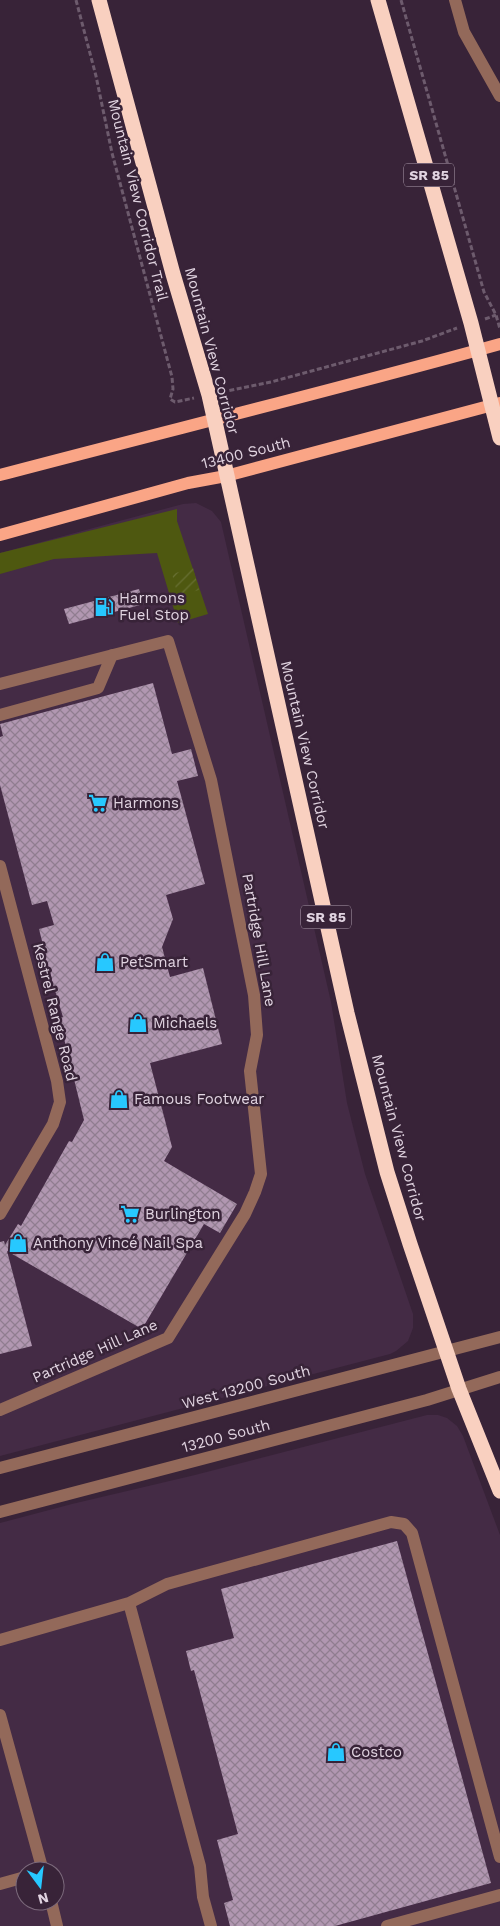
<svg xmlns="http://www.w3.org/2000/svg" width="500" height="1926" font-family="'Work Sans',sans-serif">
<style>
.built{fill:#442b45;fill-rule:evenodd}
.grass{fill:#4e5810}
.garden{fill:url(#garden-furrows)}
.building{fill:url(#building-cross-hatch)}
.lines{fill:none;stroke-linecap:round;stroke-linejoin:round}
.path{stroke:#6d5b6d;stroke-width:3;stroke-dasharray:5 2.5;stroke-linecap:butt}
.minor{stroke:#93695a;stroke-width:12}
.major{stroke:#faa586;stroke-width:12}
.highway{stroke:#f9d0c0;stroke-width:15}
.labels{text-anchor:middle;stroke-width:5;stroke-linejoin:round;paint-order:stroke}
.shield{fill:#382338;stroke:#ae9fae;stroke-width:1}
.shield-label{font-size:14px;font-weight:bold;fill:#e1d4e1}
.street-label{font-size:15px;fill:#e1d4e1;stroke:#382338}
.poi-label{font-size:15px;fill:#e1d4e1;stroke:#382338;text-anchor:start}
</style>
<defs>
<pattern id="garden-furrows" width="10" height="10" patternUnits="userSpaceOnUse" patternTransform="scale(1.25)"><rect width="10" height="10" fill="#4e5810"/><path d="M-1 1l2-2M0 10L10 0M9 11l2-2" fill="none" stroke="#676f32"/></pattern>
<pattern id="building-cross-hatch" width="8" height="8" patternUnits="userSpaceOnUse" patternTransform="scale(1.25)"><rect width="8" height="8" fill="#b197b1"/><path d="M0 0l8 8M0 8l8-8" fill="none" stroke="#907d90"/></pattern>
</defs>
<rect width="100%" height="100%" fill="#382338"/>
<path class="built" d="M 196,503 L 212,511 L 221,522 L 331,1002 L 347,1103 L 365,1174 L 413,1314 L 413,1328 L 408,1341 L 396,1351 L 390,1354 L 0,1456 L 0,553 L 183,504 Z
M 427,1415 L 438,1415 L 447,1418 L 457,1426 L 463,1436 L 500,1535 L 500,1926 L 0,1926 L 0,1523 L 72,1504 L 195,1475 ZM 25,1871 L 55,1871 L 55,1901 L 25,1901 Z"/>
<path class="grass" d="M 177,509 L 177,521 L 208,614 L 178,623 L 157,553 L 54,559 L 0,574 L 0,553 Z"/>
<path class="garden" d="M 193,568 L 199,590 L 178,596 L 172,574 Z"/>
<path class="building" d="M 139,589 L 144,604 L 69,624 L 64,609 Z
M 153,683 L 172,754 L 191,749 L 198,776 L 177,781 L 205,884 L 166,895 L 173,919 L 162,947 L 170,977 L 203,968 L 222,1044 L 150,1063 L 172,1147 L 164,1161 L 237,1204 L 220,1233 L 204,1224 L 142,1329 L 7,1251 L 32,1346 L 0,1354 L 0,1242 L 4,1241 L 5,1245 L 18,1224 L 21,1226 L 69,1141 L 72,1142 L 84,1120 L 59,1018 L 63,1017 L 54,987 L 51,988 L 39,946 L 43,945 L 39,929 L 54,925 L 47,901 L 32,905 L 0,785 L 0,737 L 3,736 L 0,724 Z
M 397,1541 L 491,1883 L 335,1926 L 230,1926 L 224,1903 L 233,1900 L 217,1840 L 238,1834 L 194,1670 L 191,1671 L 186,1651 L 234,1638 L 221,1589 Z"/>
<g class="lines">
<path class="path" d="M 76,0 L 96,76 L 112,153 L 172,377 L 173,389 L 170,399 L 175,402 L 194,398
M 401,0 L 484,292 L 496,315 L 500,329
M 485,319 L 496,315
M 222,392 L 271,382 L 422,341 L 457,328"/>
<path class="minor" d="M 455,0 L 464,32 L 500,96
M 0,684 L 168,641 L 211,780 L 254,995 L 257,1035 L 250,1071 L 261,1174 L 255,1192 L 245,1214 L 168,1338 L 0,1410
M 0,715 L 98,688 L 112,655
M 0,866 L 57,1081 L 60,1102 L 53,1124 L 0,1214
M 0,1468 L 500,1337
M 0,1512 L 427,1400 L 500,1377
M 129,1603 L 200,1866 L 203,1897 L 211,1926
M 0,1640 L 129,1603 L 167,1584 L 391,1522 L 404,1524 L 412,1533 L 500,1857
M 0,1715 L 43,1871
M 0,1884 L 25,1877
M 51,1901 L 57,1926
M 387,1926 L 500,1895"/>
<path class="major" d="M 0,475 C 167,431 334,390 500,344
M 0,535 L 188,483 L 226,476 L 500,403"/>
<path class="highway" d="M 99,0 L 173,274 L 209,395 L 347,1013 L 387,1172 L 410,1244 L 459,1389 L 500,1491
M 378,0 L 471,323 L 500,438"/>
</g>
<defs>
<g id="fuel-bare" transform="scale(1.5)"><path d="M-5.5-6h7V0h2V4h1.3V-2.5L3-4.5l.8-.8L6-3V5H2.5V1h-1V6h-7ZM-4.2-4.7v3.2H.2V-4.7Z" fill="#27c8ff" stroke="#382338" stroke-width="2.5" paint-order="stroke"/></g>
<g id="supermarket-bare" transform="scale(1.5)"><path d="M-6-5.5h2.5l.6 2H6L4.5 2H-2.5L-4.4-4H-6ZM-1.5 3.2a1.3 1.3 0 1 0 .1 0ZM3 3.2a1.3 1.3 0 1 0 .1 0Z" fill="#27c8ff" stroke="#382338" stroke-width="2.5" paint-order="stroke"/></g>
<g id="shop-bare" transform="scale(1.5)"><path d="M-5-2.5h2.3a2.7 3.5 0 0 1 5.4 0H5L5.5 6h-11ZM-1.5-2.5h3a1.5 2.3 0 0 0-3 0Z" fill="#27c8ff" stroke="#382338" stroke-width="2.5" paint-order="stroke"/></g>
</defs>
<g fill-rule="evenodd">
<use href="#fuel-bare" x="104" y="607"/>
<use href="#supermarket-bare" x="98" y="803"/>
<use href="#shop-bare" x="105" y="962"/>
<use href="#shop-bare" x="138" y="1023"/>
<use href="#shop-bare" x="119" y="1099"/>
<use href="#supermarket-bare" x="130" y="1214"/>
<use href="#shop-bare" x="18" y="1243"/>
<use href="#shop-bare" x="336" y="1752"/>
</g>
<g class="labels">
<g class="shield">
<rect x="404" y="163.5" width="50" height="23" rx="4"/>
<rect x="301" y="905.5" width="50" height="23" rx="4"/>
</g>
<g class="shield-label">
<text x="429" y="180">SR 85</text>
<text x="326" y="922">SR 85</text>
</g>
<g class="street-label">
<text transform="translate(138 200) rotate(76)" y="5">Mountain View Corridor Trail</text>
<text transform="translate(212 351) rotate(75)" y="5">Mountain View Corridor</text>
<text transform="translate(246 453) rotate(-14)" y="5">13400 South</text>
<text transform="translate(305 745) rotate(77)" y="5">Mountain View Corridor</text>
<text transform="translate(259 940) rotate(80)" y="5">Partridge Hill Lane</text>
<text transform="translate(55 1012) rotate(76)" y="5">Kestrel Range Road</text>
<text transform="translate(399 1138) rotate(75)" y="5">Mountain View Corridor</text>
<text transform="translate(95 1351) rotate(-24)" y="5">Partridge Hill Lane</text>
<text transform="translate(246 1387) rotate(-15)" y="5">West 13200 South</text>
<text transform="translate(226 1436) rotate(-15)" y="5">13200 South</text>
</g>
<g class="poi-label">
<text x="119" y="603">Harmons<tspan x="119" dy="17">Fuel Stop</tspan></text>
<text x="113" y="808">Harmons</text>
<text x="120" y="967">PetSmart</text>
<text x="153" y="1028">Michaels</text>
<text x="134" y="1104">Famous Footwear</text>
<text x="145" y="1219">Burlington</text>
<text x="33" y="1248">Anthony Vincé Nail Spa</text>
<text x="351" y="1757">Costco</text>
</g>
</g>
<g transform="translate(40 1886) rotate(165)"><circle r="24" fill="#382338" stroke="#7c6a7c"/>
<path d="M0-4L9 19L0 12L-9 19Z" fill="#27c8ff"/>
<text y="-8" font-size="14" font-weight="bold" text-anchor="middle" fill="#e1d4e1">N</text>
</g>
</svg>
